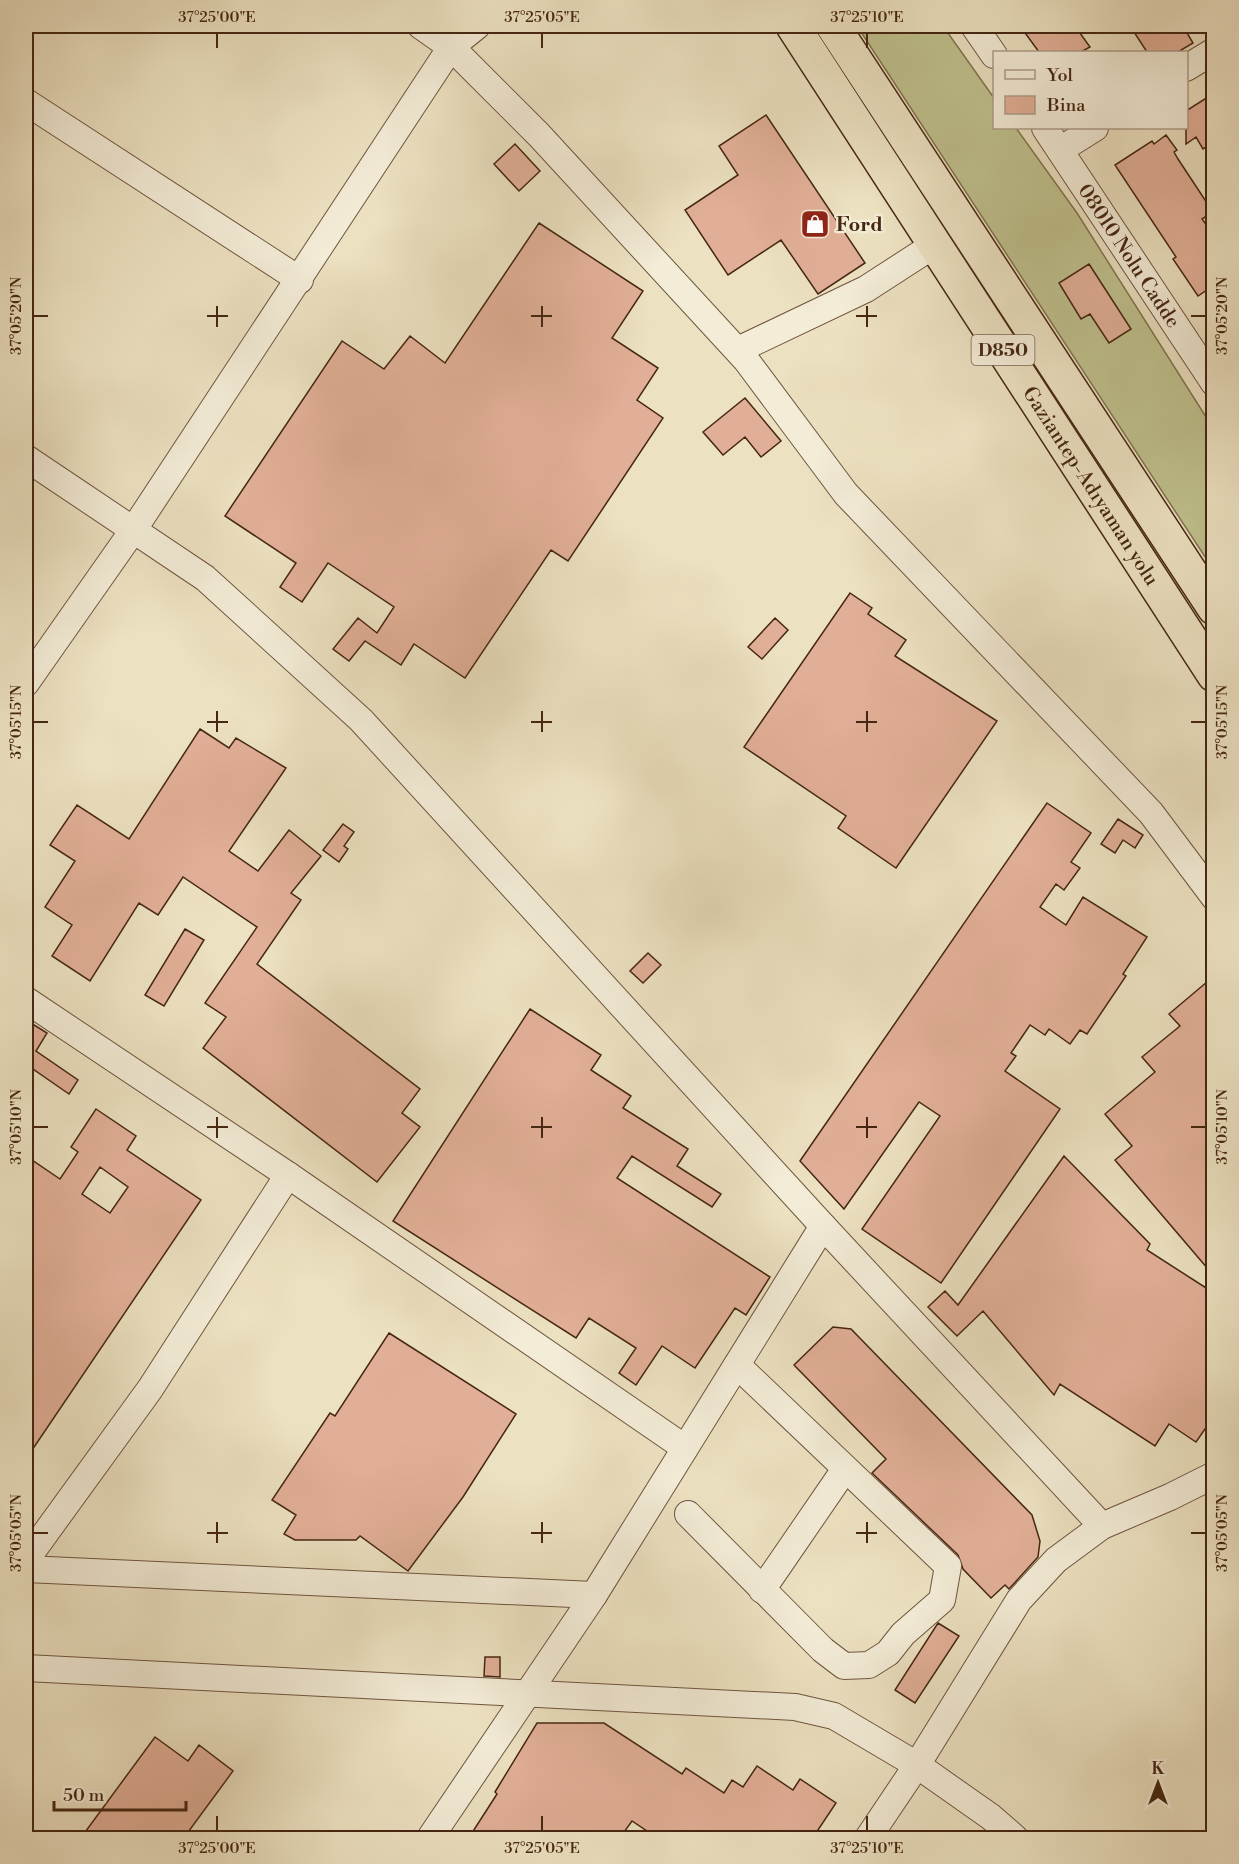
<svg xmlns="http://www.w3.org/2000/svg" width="1239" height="1864" font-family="'Libre Bodoni',serif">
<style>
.grass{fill:#bfc18e;stroke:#827450;stroke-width:1.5}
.building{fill:#e1af97;stroke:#452612;stroke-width:1.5;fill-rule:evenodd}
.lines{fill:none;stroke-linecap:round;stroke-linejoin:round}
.minor-casing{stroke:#6f553e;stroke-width:28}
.highway-casing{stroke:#452612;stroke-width:36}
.minor{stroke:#f3ecd7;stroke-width:26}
.highway{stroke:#ece1c1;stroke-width:33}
.ticks{fill:none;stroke:#452612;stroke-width:2}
.labels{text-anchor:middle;stroke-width:4.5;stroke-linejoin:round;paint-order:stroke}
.shield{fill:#f3ecd7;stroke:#79614d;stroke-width:1.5}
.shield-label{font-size:18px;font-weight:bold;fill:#452612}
.poi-label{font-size:20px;font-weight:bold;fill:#452612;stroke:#f3ecd7;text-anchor:start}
.street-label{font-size:20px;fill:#452612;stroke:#f3ecd7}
.neatline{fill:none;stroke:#452612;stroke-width:2}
.ticks-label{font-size:15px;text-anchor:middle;fill:#452612}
</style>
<rect width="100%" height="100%" fill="#ece1c1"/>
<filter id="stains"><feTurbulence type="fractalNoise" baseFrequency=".00333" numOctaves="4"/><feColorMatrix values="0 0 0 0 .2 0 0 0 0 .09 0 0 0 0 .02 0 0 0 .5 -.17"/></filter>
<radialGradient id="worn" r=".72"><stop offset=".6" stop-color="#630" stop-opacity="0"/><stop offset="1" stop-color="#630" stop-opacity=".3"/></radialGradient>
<path class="grass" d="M 857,26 L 943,26 L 994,98 L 994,128 L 1016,128 L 1077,213 L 1213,428 L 1213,569 Z"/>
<path class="building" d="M 1020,26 L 1075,26 L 1090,47 L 1081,52 L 1039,52 Z
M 1146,26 L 1183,26 L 1193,43 L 1178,52 L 1147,52 L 1134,32 Z
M 1214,93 L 1214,142 L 1203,149 L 1196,137 L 1186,144 L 1186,111 Z
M 766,115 L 865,263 L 818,294 L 781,240 L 728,275 L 685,210 L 738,175 L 719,146 Z
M 1166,135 L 1177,150 L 1174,152 L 1178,159 L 1213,212 L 1202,219 L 1214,235 L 1214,285 L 1198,296 L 1173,259 L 1176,257 L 1115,165 L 1152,141 L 1154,144 Z
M 515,144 L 540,171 L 519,191 L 494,164 Z
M 539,223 L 643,291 L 612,338 L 658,368 L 637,400 L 663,418 L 568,561 L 551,550 L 465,678 L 414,644 L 401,665 L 365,641 L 349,661 L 333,649 L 358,618 L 377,633 L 394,607 L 328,563 L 302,602 L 280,587 L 296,563 L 225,516 L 342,341 L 384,369 L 410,336 L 445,363 Z
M 1089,264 L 1131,329 L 1109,343 L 1090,314 L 1081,319 L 1059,283 Z
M 745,398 L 781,441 L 761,457 L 745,437 L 723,455 L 703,432 Z
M 850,593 L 872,608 L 868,614 L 906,640 L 895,656 L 997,721 L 896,868 L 838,828 L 846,816 L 744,747 Z
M 775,618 L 788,630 L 762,659 L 748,647 Z
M 200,729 L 229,748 L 236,738 L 286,768 L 229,851 L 258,871 L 289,830 L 321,856 L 291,893 L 301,900 L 257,964 L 420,1089 L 402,1113 L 420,1127 L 377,1182 L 203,1048 L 226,1017 L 205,1003 L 257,927 L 183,877 L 158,915 L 139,903 L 90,981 L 52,956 L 72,925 L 45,907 L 75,861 L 50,845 L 77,805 L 129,839 Z
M 1047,803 L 1091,833 L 1071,862 L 1080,868 L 1064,890 L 1056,884 L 1040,907 L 1066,925 L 1083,897 L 1147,937 L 1123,974 L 1126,976 L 1087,1034 L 1080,1030 L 1070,1044 L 1049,1029 L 1045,1035 L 1030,1025 L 1011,1053 L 1016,1056 L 1005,1071 L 1060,1109 L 941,1283 L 862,1229 L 940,1116 L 919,1102 L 844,1209 L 800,1161 Z
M 1118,819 L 1143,835 L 1135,848 L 1123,840 L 1115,853 L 1101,844 Z
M 343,824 L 354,832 L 344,846 L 348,849 L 339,862 L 323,850 Z
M 185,929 L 204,940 L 164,1006 L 145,995 Z
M 648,953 L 661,965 L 643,983 L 630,971 Z
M 1214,976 L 1214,1276 L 1115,1160 L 1132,1146 L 1105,1114 L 1155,1072 L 1142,1057 L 1180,1026 L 1169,1014 Z
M 530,1009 L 601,1055 L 591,1070 L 631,1096 L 623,1108 L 688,1149 L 677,1166 L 721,1194 L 712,1207 L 632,1156 L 617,1178 L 770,1277 L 746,1315 L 735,1308 L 695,1368 L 662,1346 L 636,1385 L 619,1373 L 636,1348 L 589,1318 L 576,1338 L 393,1221 Z
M 26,1020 L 47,1033 L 36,1051 L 78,1080 L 69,1094 L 27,1065 L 26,1068 Z
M 96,1109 L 136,1136 L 127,1150 L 201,1200 L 26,1459 L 26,1156 L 60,1179 L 78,1152 L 71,1147 ZM 100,1167 L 128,1187 L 110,1213 L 82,1194 Z
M 1064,1156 L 1150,1244 L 1147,1250 L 1214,1293 L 1214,1416 L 1196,1442 L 1169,1424 L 1155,1446 L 1060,1384 L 1054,1395 L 983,1311 L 957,1336 L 928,1307 L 945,1291 L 958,1305 Z
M 833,1327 L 851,1329 L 1032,1515 L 1040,1541 L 1038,1557 L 1009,1589 L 1005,1585 L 991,1598 L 963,1569 L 958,1555 L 872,1473 L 886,1459 L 794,1365 Z
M 389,1333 L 516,1414 L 463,1497 L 408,1571 L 360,1536 L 356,1540 L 295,1540 L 284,1534 L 296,1515 L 272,1500 L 330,1413 L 335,1416 Z
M 938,1623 L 959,1636 L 915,1703 L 895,1690 Z
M 485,1657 L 500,1657 L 500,1677 L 484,1676 Z
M 537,1723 L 604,1723 L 682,1774 L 686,1768 L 724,1793 L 732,1780 L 743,1787 L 757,1766 L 793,1790 L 800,1779 L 836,1803 L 812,1839 L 659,1839 L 632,1821 L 619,1839 L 468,1839 L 497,1794 L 495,1792 Z
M 155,1737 L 188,1761 L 199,1745 L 233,1771 L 183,1839 L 80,1839 Z"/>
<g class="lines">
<g class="minor-casing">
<g id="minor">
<path d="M 421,26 L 451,47 L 539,135 L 746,360 L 846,494 L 1151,813 L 1214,897"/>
<path d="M 974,26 L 994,55"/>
<path d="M 1186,68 L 1214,51"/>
<path d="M 26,102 L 300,280"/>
<path id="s1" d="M 1045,128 L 1214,383"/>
<path d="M 1060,150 L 1095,128"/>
<path d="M 738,350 L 866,289 L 934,245"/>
<path d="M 26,458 L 205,578 L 361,720 L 823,1226 L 1102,1526"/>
<path d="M 26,683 L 134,529 L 451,47 L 477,26"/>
<path d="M 26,1000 L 288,1175 L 685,1448"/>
<path d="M 688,1514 L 823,1650 L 844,1666 L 869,1665 L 888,1653 L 903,1634 L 942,1600 L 948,1566 L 737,1365"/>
<path d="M 26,1560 L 150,1389 L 288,1175"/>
<path d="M 26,1569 L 594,1595"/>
<path d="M 762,1590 L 845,1469"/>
<path d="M 26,1668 L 795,1707 L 834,1716 L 917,1765 L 868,1838"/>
<path d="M 430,1838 L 594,1595 L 823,1226"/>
<path d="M 1015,1838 L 991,1817 L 917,1765 L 1019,1600 L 1056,1560 L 1102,1526 L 1170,1497 L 1214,1475"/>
</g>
</g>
<g class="highway-casing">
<g id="highway">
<path id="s2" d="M 793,26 L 1214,675"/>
<path d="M 833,26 L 1214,608"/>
</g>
</g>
<use href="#minor" class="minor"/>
<use href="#highway" class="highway"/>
</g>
<path class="ticks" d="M 217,33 L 217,48M 542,33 L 542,48M 867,33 L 867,48M 217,306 L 217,327M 542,306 L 542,327M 867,306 L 867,327M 33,316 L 48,316M 207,316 L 228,316M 531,316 L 552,316M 856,316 L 877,316M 1191,316 L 1206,316M 217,711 L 217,732M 542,711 L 542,732M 867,711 L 867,732M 33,722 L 48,722M 207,722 L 228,722M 531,722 L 552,722M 856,722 L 877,722M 1191,722 L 1206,722M 217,1117 L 217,1138M 542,1117 L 542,1138M 867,1117 L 867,1138M 33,1127 L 48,1127M 207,1127 L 228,1127M 531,1127 L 552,1127M 856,1127 L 877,1127M 1191,1127 L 1206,1127M 217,1522 L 217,1543M 542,1522 L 542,1543M 867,1522 L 867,1543M 33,1533 L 48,1533M 207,1533 L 228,1533M 531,1533 L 552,1533M 856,1533 L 877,1533M 1191,1533 L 1206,1533M 217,1816 L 217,1831M 542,1816 L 542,1831M 867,1816 L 867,1831"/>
<defs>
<g id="shop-square" transform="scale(1.5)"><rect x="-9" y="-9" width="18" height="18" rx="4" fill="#8f2418" stroke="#f3ecd7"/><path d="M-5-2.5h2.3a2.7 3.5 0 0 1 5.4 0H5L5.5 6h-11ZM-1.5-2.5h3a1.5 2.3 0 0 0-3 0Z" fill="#fff"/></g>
</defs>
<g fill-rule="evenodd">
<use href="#shop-square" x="815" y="224"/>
</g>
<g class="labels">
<rect class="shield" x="971.5" y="335" width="63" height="30" rx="4.5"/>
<g class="shield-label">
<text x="1003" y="356">D850</text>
</g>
<g class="poi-label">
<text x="836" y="231">Ford</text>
</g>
<g class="street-label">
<text dy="7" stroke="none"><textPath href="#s1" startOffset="153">08010 Nolu Cadde</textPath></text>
<text dy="7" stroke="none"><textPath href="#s2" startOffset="548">Gaziantep-Adıyaman yolu</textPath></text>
</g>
</g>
<rect width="1239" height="1864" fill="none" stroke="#ece1c1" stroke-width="66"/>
<rect x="993" y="51" width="195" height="78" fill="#f3ecd7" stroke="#ad9d88" stroke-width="1.5"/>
<rect x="1005" y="70" width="30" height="9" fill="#f3ecd7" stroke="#ad9d88" stroke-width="1.5"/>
<text x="1047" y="81" font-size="18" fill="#452612">Yol</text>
<rect x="1005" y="96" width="30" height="18" fill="#e1af97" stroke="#ad9d88" stroke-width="1.5"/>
<text x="1047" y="111" font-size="18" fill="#452612">Bina</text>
<g transform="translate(1158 1783)" stroke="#f3ecd7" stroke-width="4.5" paint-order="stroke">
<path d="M0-4.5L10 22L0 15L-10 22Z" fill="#452612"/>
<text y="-9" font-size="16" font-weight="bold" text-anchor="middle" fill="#452612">K</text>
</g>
<path d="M54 1801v9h132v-9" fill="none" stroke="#452612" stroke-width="3"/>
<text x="63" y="1801" font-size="18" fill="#452612" stroke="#f3ecd7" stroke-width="4.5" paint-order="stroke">50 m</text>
<rect x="33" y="33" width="1173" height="1798" class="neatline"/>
<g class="ticks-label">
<text x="217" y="22">37°25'00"E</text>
<text x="542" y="22">37°25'05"E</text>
<text x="867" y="22">37°25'10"E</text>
<text transform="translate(16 316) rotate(-90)" y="5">37°05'20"N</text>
<text transform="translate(1222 316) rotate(-90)" y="5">37°05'20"N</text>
<text transform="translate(16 722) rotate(-90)" y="5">37°05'15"N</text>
<text transform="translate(1222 722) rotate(-90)" y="5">37°05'15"N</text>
<text transform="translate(16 1127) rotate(-90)" y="5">37°05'10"N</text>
<text transform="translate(1222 1127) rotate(-90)" y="5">37°05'10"N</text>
<text transform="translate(16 1533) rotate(-90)" y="5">37°05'05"N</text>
<text transform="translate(1222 1533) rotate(-90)" y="5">37°05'05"N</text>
<text x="217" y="1853">37°25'00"E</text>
<text x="542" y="1853">37°25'05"E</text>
<text x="867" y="1853">37°25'10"E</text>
</g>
<rect width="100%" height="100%" filter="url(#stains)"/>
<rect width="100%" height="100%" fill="url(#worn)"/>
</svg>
